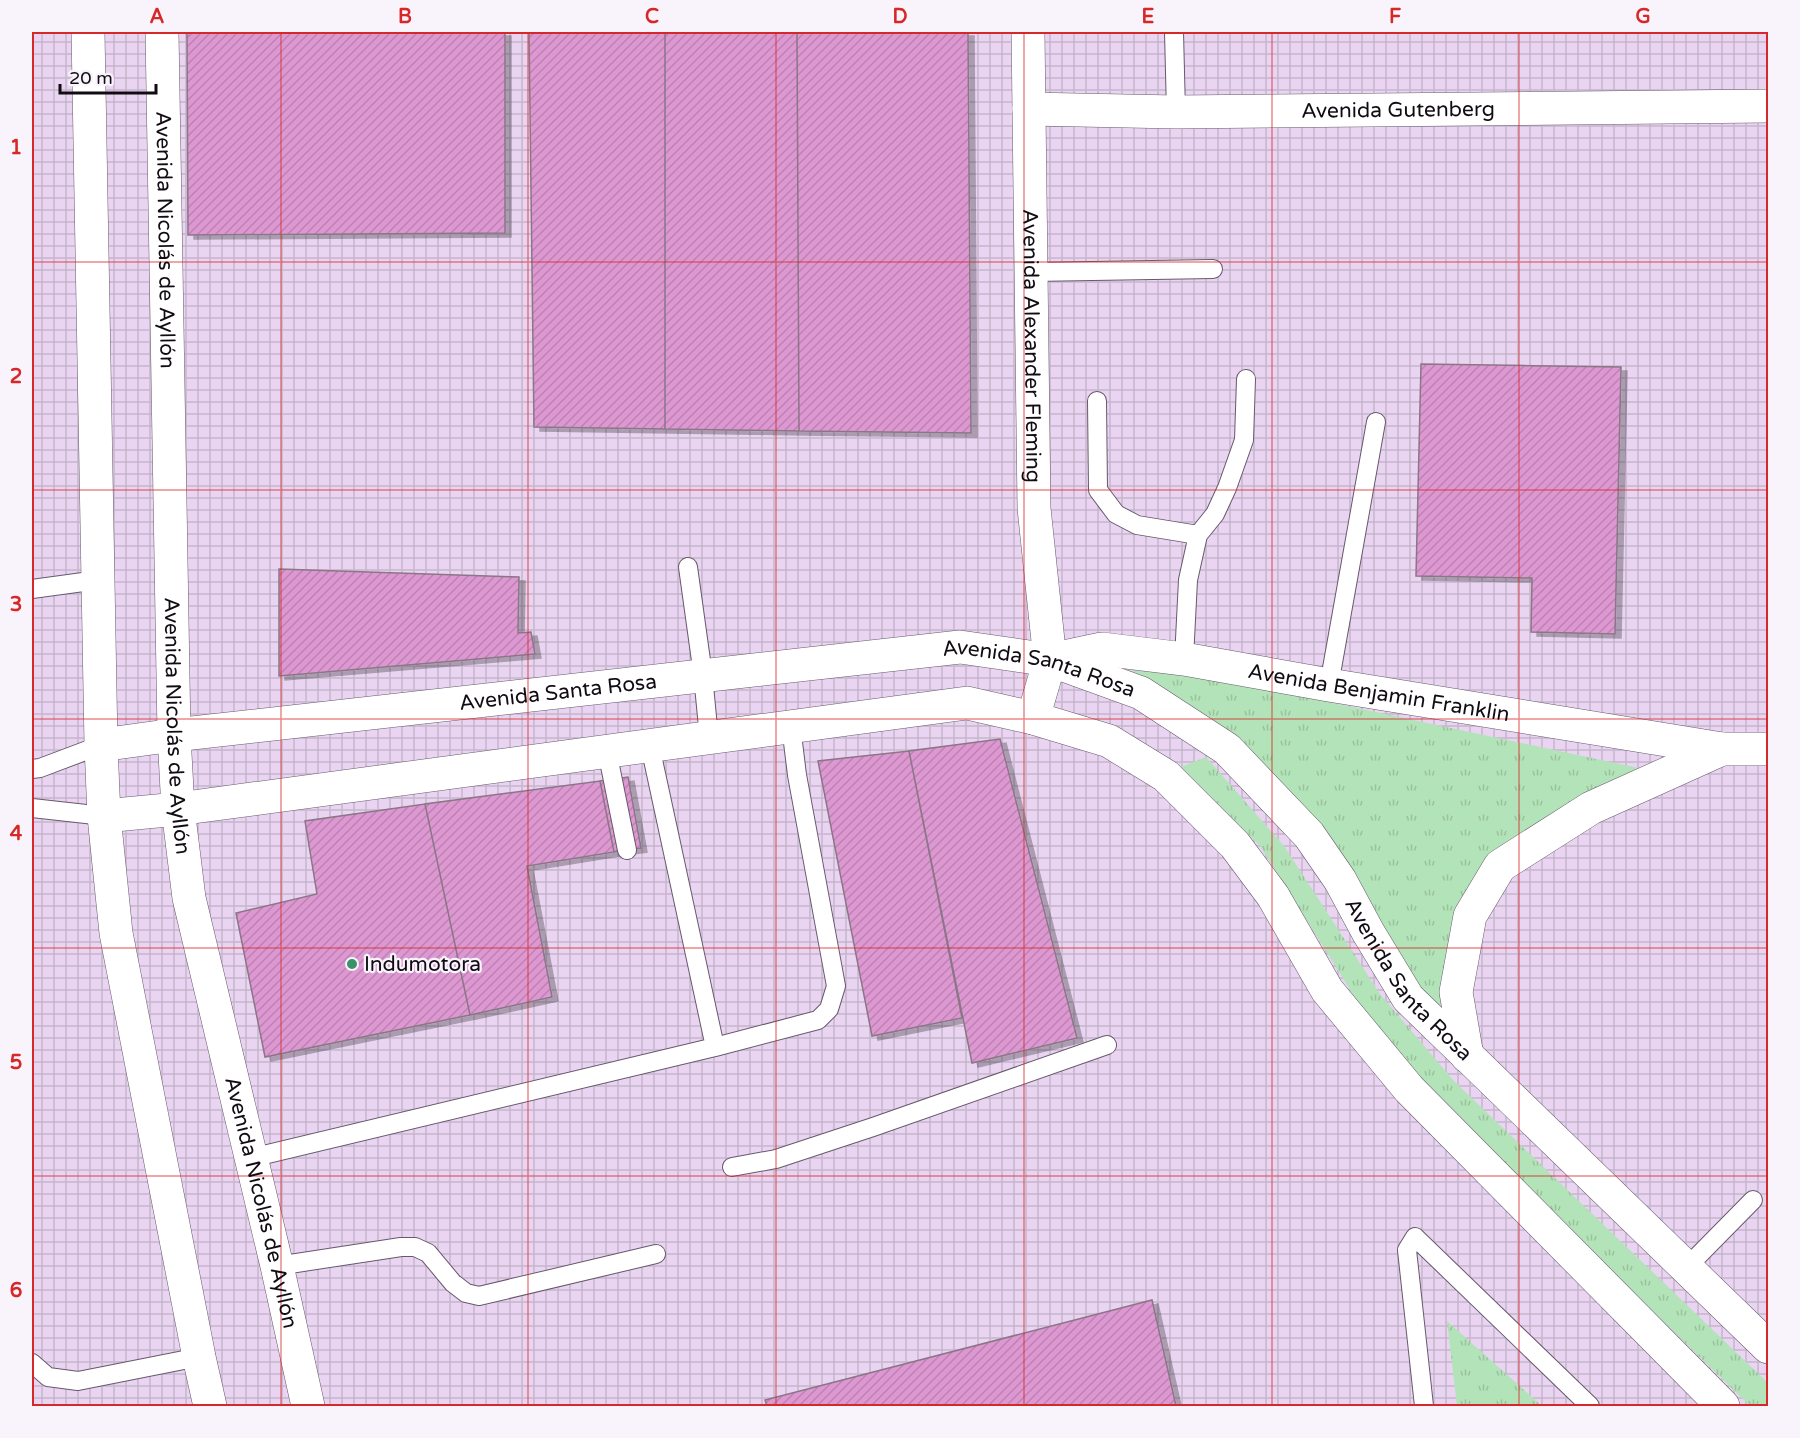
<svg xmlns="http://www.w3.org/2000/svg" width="1800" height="1438" font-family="'Varela Round',sans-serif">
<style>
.industrial{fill:url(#industrial-grid)}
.grass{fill:url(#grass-tufts)}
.building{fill:url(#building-hatch);stroke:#8a7686;stroke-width:1.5;filter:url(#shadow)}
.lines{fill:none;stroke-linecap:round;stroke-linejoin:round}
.service-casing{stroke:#67596c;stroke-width:20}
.minor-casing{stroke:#67596c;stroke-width:34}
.tertiary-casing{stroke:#67596c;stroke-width:34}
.secondary-casing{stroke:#67596c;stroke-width:34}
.primary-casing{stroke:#67596c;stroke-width:34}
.service{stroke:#fff;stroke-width:18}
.minor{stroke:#fff;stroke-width:33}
.tertiary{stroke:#fff;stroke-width:33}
.secondary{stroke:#fff;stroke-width:33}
.primary{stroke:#fff;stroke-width:33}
.grid{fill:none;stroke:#d62828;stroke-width:1.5;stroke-opacity:0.55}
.poi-dot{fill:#3a9268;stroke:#f9f3fc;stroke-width:2}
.labels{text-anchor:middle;stroke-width:4.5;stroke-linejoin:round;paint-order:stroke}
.street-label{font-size:21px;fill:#110c13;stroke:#f9f3fc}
.poi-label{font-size:21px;fill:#110c13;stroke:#f9f3fc;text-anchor:start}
.neatline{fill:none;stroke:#d62828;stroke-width:2}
.grid-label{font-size:20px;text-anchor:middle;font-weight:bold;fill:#d62828}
</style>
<defs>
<pattern id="industrial-grid" width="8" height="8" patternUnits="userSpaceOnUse" patternTransform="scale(1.5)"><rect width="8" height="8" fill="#e9d5f1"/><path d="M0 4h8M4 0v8" fill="none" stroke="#c7b6ce"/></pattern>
<pattern id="grass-tufts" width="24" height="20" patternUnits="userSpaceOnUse" patternTransform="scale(1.5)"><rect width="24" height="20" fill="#b3e3b8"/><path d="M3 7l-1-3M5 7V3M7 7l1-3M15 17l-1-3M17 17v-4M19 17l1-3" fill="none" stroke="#99c29d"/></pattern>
<pattern id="building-hatch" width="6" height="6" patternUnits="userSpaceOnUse" patternTransform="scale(1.5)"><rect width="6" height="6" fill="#dd98d2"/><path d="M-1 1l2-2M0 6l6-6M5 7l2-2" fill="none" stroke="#bd82b3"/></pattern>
<filter id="shadow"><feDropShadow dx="6" dy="4" stdDeviation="0" flood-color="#0004"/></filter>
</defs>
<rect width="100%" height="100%" fill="#f2e2f8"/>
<path class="industrial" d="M 32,32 L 1768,32 L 1768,1406 L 32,1406 Z"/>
<path class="grass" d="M 1114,670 L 1193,673 L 1648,770 L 1497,854 L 1459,1043 L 1411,995 L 1316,826 Z
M 1206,757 L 1284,846 L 1380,994 L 1454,1081 L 1768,1383 L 1768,1406 L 1750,1406 L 1385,1051 L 1346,983 L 1260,846 L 1181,767 Z
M 1447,1321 L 1542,1406 L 1457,1406 Z"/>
<path class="building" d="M 187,32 L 505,32 L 505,233 L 188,235 Z
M 529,32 L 665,32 L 665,429 L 534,427 Z
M 665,32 L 797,32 L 799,431 L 665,429 Z
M 797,32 L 968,32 L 971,433 L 799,431 Z
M 1421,364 L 1621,367 L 1615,634 L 1531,632 L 1532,578 L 1416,576 Z
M 279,569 L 519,577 L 518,633 L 531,632 L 535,654 L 279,676 Z
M 1000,739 L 1077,1038 L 972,1063 L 909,751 Z
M 909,751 L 962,1018 L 872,1036 L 818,761 Z
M 628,777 L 641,848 L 614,852 L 600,781 Z
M 600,781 L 614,852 L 527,866 L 552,997 L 470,1015 L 425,804 Z
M 425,804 L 470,1015 L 265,1057 L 236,913 L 317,894 L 305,821 Z
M 1152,1300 L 1176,1406 L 767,1406 L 765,1400 Z"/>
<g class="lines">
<g class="service-casing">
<path id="service" d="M 1174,32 L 1176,112
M 1032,272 L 1213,269
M 1097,401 L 1098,490 L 1116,514 L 1137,525 L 1198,535
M 688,567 L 703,675 L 709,738
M 32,589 L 98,580
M 1184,659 L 1188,580 L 1198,535 L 1215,514 L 1227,488 L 1244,440 L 1246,379
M 1329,685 L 1376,422
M 607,751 L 627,850
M 32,769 L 40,768 L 101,745
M 32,808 L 104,816
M 715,1047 L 818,1020 L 829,1009 L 836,986 L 797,775 L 791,726
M 251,1158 L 715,1047 L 650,746
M 732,1167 L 776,1159 L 873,1127 L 1107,1045
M 277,1266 L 401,1247 L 415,1247 L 428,1253 L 453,1283 L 466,1293 L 479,1296 L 656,1254
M 1686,1268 L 1753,1200
M 32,1363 L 48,1377 L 78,1381 L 199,1357
M 1424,1406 L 1407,1250 L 1415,1237 L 1590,1406"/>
</g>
<g class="minor-casing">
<g id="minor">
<path id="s1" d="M 1028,32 L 1034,508 L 1050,660"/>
<path id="s2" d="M 1029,109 L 1176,112 L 1768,106"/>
</g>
</g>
<g class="tertiary-casing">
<g id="tertiary">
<path id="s3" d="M 1033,718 L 1050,660 L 1102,649 L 1184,659 L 1329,685 L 1722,749 L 1768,749"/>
</g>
</g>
<g class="secondary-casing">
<g id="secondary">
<path id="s4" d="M 101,745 L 174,735 L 960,647 L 1050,660 L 1141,693 L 1227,749 L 1309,835 L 1340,880 L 1368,932 L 1408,998 L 1768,1347"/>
<path d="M 104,816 L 178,809 L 967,703 L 1033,718 L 1109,741 L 1166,776 L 1235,845 L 1273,896 L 1327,990 L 1409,1089 L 1723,1406"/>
<path d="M 1467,1056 L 1456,992 L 1470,916 L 1500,866 L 1591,808 L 1722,749"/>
</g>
</g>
<g class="primary-casing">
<g id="primary">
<path d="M 88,32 L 101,745 L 104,816 L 116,933 L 199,1357 L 210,1406"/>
<path id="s5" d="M 162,32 L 174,735 L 178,809 L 189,898 L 277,1266 L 308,1406"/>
</g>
</g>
<use href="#service" class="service"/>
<use href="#minor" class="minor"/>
<use href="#tertiary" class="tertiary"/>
<use href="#secondary" class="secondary"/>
<use href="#primary" class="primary"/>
</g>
<path class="grid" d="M 281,32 L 281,1406M 528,32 L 528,1406M 776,32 L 776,1406M 1024,32 L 1024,1406M 1272,32 L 1272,1406M 1519,32 L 1519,1406M 32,262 L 1768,262M 32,490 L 1768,490M 32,719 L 1768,719M 32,948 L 1768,948M 32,1176 L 1768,1176"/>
<circle class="poi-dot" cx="352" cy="964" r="6"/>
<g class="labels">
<g class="street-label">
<text dy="7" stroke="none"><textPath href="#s2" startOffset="369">Avenida Gutenberg</textPath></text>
<text dy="7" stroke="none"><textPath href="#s5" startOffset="208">Avenida Nicolás de Ayllón</textPath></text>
<text dy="7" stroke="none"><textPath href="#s1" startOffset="314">Avenida Alexander Fleming</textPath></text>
<text dy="7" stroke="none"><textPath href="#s4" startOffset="946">Avenida Santa Rosa</textPath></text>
<text dy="7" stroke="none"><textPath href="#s4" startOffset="460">Avenida Santa Rosa</textPath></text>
<text dy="7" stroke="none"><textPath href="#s3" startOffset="394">Avenida Benjamin Franklin</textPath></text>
<text dy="7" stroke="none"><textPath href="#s5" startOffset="694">Avenida Nicolás de Ayllón</textPath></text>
<text dy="7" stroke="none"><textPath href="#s4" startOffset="1450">Avenida Santa Rosa</textPath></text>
<text dy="7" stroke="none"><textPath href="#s5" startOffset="1180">Avenida Nicolás de Ayllón</textPath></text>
</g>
<g class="poi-label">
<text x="364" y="971">Indumotora</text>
</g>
</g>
<rect width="1800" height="1438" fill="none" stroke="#f9f3fc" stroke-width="66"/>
<path d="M60 84v9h96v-9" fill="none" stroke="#110c13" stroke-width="3"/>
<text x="69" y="84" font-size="18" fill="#110c13" stroke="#f9f3fc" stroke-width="4.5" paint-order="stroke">20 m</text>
<rect x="33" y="33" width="1734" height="1372" class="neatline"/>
<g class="grid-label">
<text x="157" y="23">A</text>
<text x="405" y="23">B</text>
<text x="652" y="23">C</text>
<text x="900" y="23">D</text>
<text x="1148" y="23">E</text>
<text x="1395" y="23">F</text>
<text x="1643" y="23">G</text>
<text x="16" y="154">1</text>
<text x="16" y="383">2</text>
<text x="16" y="611">3</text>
<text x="16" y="840">4</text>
<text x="16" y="1069">5</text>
<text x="16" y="1297">6</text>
</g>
</svg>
